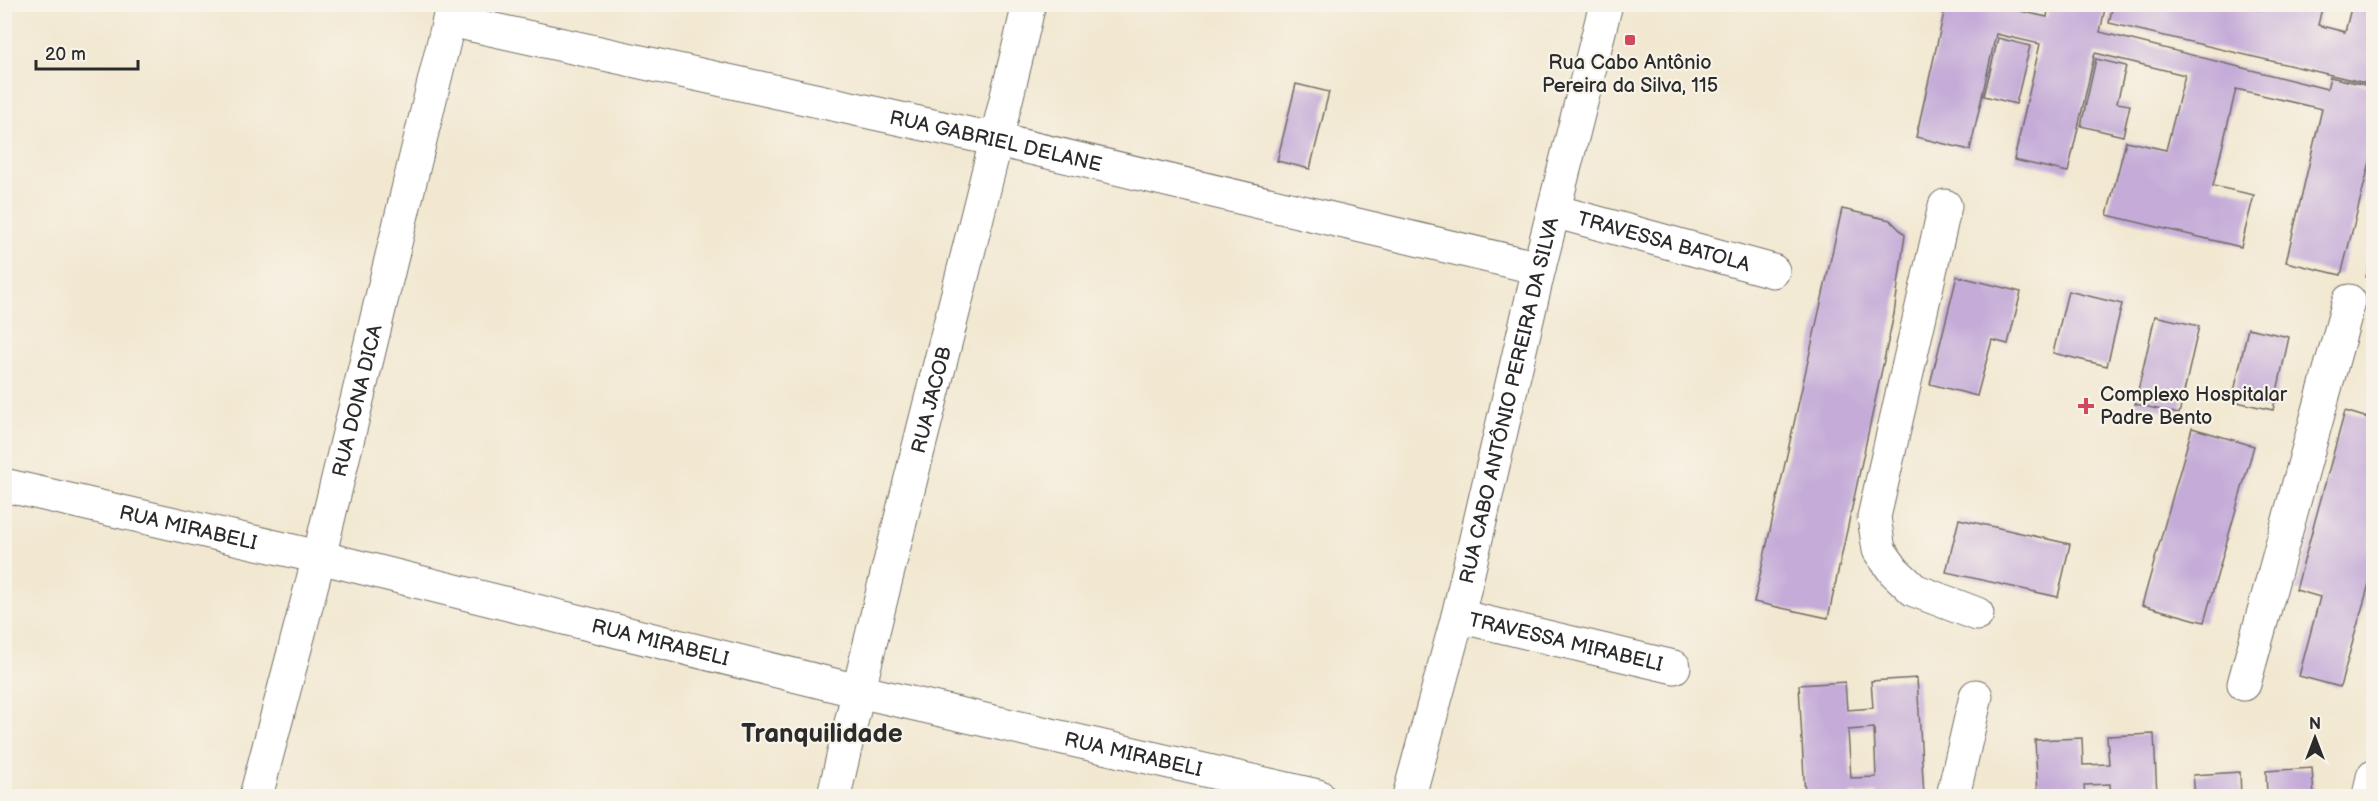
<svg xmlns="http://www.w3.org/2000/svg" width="2378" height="801" font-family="'Balsamiq Sans',sans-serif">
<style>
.building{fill:#c5acd8;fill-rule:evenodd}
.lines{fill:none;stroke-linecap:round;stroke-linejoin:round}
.minor-casing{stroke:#716d65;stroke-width:35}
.minor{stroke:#fff;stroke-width:33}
.poi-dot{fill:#d1495b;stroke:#f7f3e8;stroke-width:2}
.labels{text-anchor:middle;stroke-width:4.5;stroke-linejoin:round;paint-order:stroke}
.poi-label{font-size:20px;fill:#2b2b2b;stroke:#f7f3e8}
.street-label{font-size:20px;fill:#2b2b2b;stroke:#f7f3e8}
.district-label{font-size:26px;font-weight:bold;fill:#2b2b2b;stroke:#f7f3e8}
</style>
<rect width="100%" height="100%" fill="#f7f3e8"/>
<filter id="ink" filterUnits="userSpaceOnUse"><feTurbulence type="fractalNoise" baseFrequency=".0167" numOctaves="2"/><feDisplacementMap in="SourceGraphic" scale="12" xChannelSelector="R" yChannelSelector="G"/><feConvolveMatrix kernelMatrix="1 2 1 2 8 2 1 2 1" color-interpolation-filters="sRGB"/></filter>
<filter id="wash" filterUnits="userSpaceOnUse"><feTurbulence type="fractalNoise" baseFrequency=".008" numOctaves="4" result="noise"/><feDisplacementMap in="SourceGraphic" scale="24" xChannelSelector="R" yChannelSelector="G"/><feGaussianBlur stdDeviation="1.35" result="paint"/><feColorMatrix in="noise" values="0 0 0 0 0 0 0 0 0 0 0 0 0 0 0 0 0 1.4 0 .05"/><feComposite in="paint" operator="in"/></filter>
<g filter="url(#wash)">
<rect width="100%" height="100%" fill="#f2e8d1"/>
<g id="blocks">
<path class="building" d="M 1946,4 L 2003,4 L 2002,7 L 2047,17 L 2049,4 L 2106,4 L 2100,32 L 2327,89 L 2330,77 L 2374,87 L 2374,146 L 2341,275 L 2286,262 L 2322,109 L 2236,89 L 2213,186 L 2254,195 L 2241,247 L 2107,215 L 2126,141 L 2166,150 L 2185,75 L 2095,53 L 2068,172 L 2014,160 L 2040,44 L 1996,34 L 1970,150 L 1916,137 Z
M 2113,4 L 2240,4 L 2259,10 L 2260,4 L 2323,4 L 2318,25 L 2345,32 L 2352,4 L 2374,4 L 2374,85 L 2109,23 Z
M 1998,38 L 2030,46 L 2016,104 L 1984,96 Z
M 2096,59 L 2126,66 L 2117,103 L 2130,105 L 2123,136 L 2081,126 Z
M 1296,84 L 1329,92 L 1310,169 L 1277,161 Z
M 1842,209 L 1890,220 L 1905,235 L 1894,314 L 1828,618 L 1754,602 Z
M 2373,252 L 2374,252 L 2374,279 L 2366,277 Z
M 1957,276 L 2021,292 L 2008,344 L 1992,340 L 1977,396 L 1930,384 Z
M 2068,291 L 2122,304 L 2107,366 L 2053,353 Z
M 2155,316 L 2199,326 L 2179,414 L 2135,404 Z
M 2248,328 L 2289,337 L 2273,410 L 2232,401 Z
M 2374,399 L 2374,566 L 2340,687 L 2299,676 L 2320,597 L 2296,590 L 2345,411 L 2368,418 Z
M 2192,428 L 2254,446 L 2204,622 L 2142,605 Z
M 1959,519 L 2070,544 L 2058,597 L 1946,572 Z
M 1917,678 L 1924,796 L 1877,796 L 1877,793 L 1851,794 L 1851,796 L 1805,796 L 1799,685 L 1845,682 L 1847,710 L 1873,708 L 1871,681 ZM 1874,728 L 1876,777 L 1851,778 L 1848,730 Z
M 2154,734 L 2157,796 L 2111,796 L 2110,784 L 2084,785 L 2085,796 L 2038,796 L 2035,740 L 2082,738 L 2083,765 L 2109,764 L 2107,736 Z
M 2312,768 L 2314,796 L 2267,796 L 2266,771 Z
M 2240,772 L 2241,796 L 2195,796 L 2193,775 Z"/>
</g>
</g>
<g filter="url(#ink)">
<use href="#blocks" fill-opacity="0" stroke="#716d65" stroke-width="1.5"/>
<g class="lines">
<g class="minor-casing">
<g id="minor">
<path id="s1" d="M 449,20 L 997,140 L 1539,268"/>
<path d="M 1945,206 L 1874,517 L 1879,550 L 1894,571 L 1914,590 L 1977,614"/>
<path id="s2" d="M 1554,211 L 1773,271"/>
<path id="s3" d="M 4,485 L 319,557 L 858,691 L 1318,796"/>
<path id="s4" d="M 1458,616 L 1674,667"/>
<path d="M 2244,684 L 2349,301"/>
<path id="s5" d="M 256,796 L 319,557 L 453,4"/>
<path id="s6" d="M 834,796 C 894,531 967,269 1029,4"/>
<path id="s7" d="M 1409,796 L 1458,616 L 1539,268 L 1606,4"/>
<path d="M 1953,796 L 1976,696"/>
<path d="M 2369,796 L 2373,777"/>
</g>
</g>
<use href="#minor" class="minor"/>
</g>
</g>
<g class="poi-dot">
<rect x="1624" y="34" width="12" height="12" rx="3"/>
<path d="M2083 397h6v6h6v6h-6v6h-6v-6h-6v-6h6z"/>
</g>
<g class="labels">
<g class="poi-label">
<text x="1630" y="69">Rua Cabo Antônio<tspan x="1630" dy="23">Pereira da Silva, 115</tspan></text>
<text x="2100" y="401" text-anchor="start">Complexo Hospitalar<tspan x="2100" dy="23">Padre Bento</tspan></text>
</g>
<g class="street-label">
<text dy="7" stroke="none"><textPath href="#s1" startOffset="560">RUA GABRIEL DELANE</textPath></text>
<text dy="7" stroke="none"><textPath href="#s2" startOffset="114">TRAVESSA BATOLA</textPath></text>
<text dy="7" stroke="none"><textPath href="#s6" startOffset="408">RUA JACOB</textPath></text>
<text dy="7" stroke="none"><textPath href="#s5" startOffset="408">RUA DONA DICA</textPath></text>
<text dy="7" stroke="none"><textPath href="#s7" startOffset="408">RUA CABO ANTÔNIO PEREIRA DA SILVA</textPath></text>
<text dy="7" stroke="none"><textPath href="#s3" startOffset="189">RUA MIRABELI</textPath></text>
<text dy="7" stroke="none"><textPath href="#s3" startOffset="675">RUA MIRABELI</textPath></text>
<text dy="7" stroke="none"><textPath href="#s4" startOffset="111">TRAVESSA MIRABELI</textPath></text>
<text dy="7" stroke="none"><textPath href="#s3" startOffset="1161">RUA MIRABELI</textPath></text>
</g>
<g class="district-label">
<text x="822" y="742">Tranquilidade</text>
</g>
</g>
<rect width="2378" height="801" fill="none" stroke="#f7f3e8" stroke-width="24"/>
<g transform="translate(2315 738)" stroke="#f7f3e8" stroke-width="4.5" paint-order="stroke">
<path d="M0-4.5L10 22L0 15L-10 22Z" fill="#2b2b2b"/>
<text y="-9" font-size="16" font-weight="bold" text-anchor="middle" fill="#2b2b2b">N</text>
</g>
<path d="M36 60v9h102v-9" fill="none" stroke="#2b2b2b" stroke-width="3"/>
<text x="45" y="60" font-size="18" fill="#2b2b2b" stroke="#f7f3e8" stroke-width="4.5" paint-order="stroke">20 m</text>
</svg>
